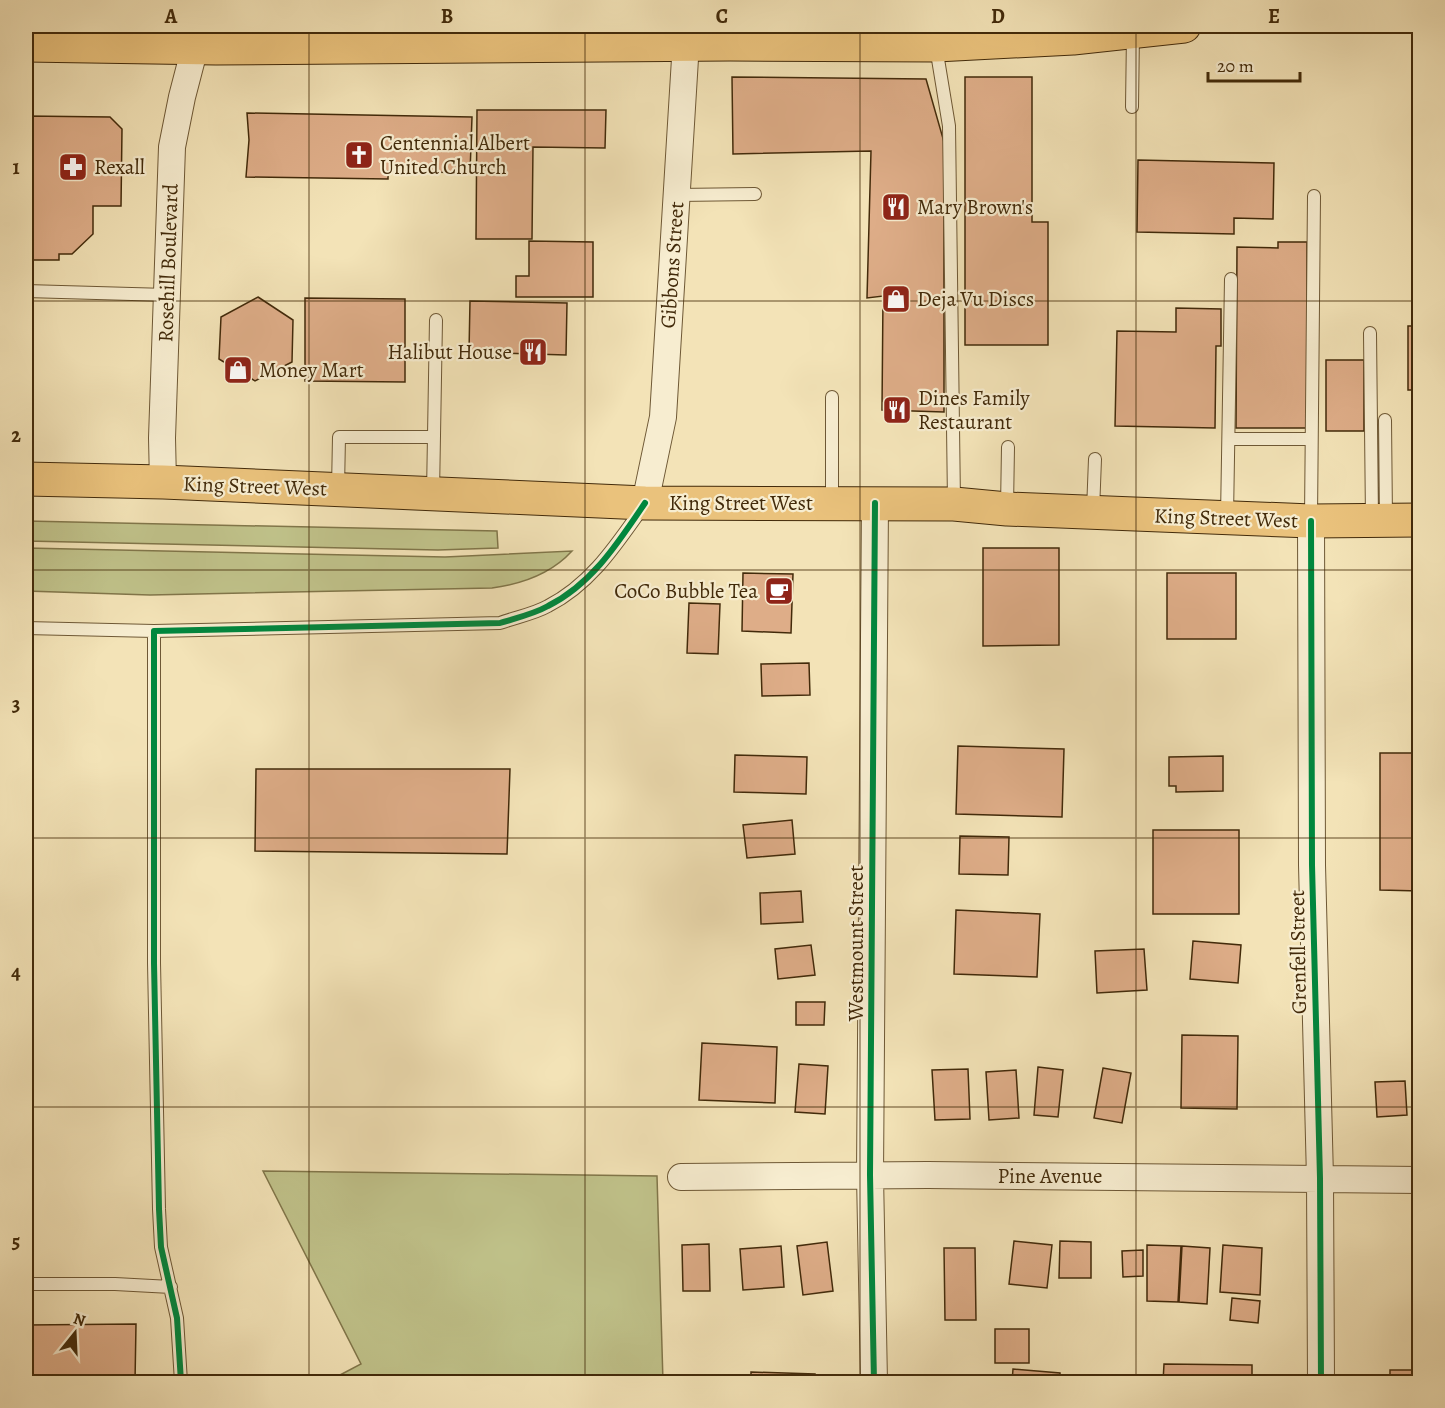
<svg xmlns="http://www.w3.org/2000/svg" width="1445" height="1408" font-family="Alegreya,serif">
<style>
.green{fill:#c0c28a;stroke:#81764a;stroke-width:1.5}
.building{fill:#dead88;stroke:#422a0a;stroke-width:1.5}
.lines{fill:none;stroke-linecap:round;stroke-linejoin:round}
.service-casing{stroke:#6e5835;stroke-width:14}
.minor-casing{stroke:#6e5835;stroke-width:28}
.primary-casing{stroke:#422a0a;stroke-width:35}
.service{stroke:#f7edd0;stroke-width:12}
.minor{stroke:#f7edd0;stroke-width:26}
.primary{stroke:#eac27c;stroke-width:33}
.cycleway-casing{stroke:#f7edd0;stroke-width:10}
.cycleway{stroke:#00873e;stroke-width:6}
.grid{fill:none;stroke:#422a0a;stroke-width:1.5;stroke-opacity:0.55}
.labels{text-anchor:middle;stroke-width:4.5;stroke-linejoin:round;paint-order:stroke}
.poi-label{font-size:21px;fill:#422a0a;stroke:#f7edd0;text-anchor:start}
.street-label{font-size:21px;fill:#422a0a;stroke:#f7edd0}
.neatline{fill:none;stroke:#422a0a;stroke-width:2}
.grid-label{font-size:20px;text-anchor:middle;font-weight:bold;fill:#422a0a}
</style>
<rect width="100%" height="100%" fill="#f3e3b7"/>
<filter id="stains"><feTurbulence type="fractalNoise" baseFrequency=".00333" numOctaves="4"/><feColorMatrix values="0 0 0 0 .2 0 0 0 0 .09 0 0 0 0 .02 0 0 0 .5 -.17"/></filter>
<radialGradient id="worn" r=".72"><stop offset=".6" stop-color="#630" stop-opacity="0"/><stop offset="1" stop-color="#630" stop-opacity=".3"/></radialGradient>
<path class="green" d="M 26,521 L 497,531 L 498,548 L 438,550 L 26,541 Z
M 26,548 L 445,557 L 572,551 C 551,574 522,584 492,588 L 150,595 L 26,591 Z
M 263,1171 L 657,1176 L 663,1382 L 341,1382 L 340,1375 L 361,1364 Z"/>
<path class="building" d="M 732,77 L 926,79 L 944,142 L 944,412 L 882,410 L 883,296 L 867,298 L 871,151 L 733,154 Z
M 965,77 L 1032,77 L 1032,222 L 1048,222 L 1048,345 L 965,345 Z
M 477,110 L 606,110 L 605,148 L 533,147 L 532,239 L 476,239 Z
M 247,113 L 472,117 L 470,173 L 388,171 L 388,179 L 246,177 L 249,140 Z
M 26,116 L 110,117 L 122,129 L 121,206 L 93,206 L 93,234 L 72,254 L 59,254 L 59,260 L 26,260 Z
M 1138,160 L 1274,163 L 1273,219 L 1234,218 L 1234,234 L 1137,232 Z
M 529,241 L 593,242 L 593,297 L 516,297 L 516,276 L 529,276 Z
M 1278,242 L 1307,242 L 1307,428 L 1236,428 L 1237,247 L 1278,248 Z
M 258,297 L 293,320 L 292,362 L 255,381 L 219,359 L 221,317 Z
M 305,298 L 405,299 L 405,382 L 305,381 Z
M 470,301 L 567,303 L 566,355 L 469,352 Z
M 1176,308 L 1221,309 L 1221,346 L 1216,346 L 1215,428 L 1115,426 L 1117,331 L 1176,332 Z
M 1408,326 L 1420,326 L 1420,390 L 1408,390 Z
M 1326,360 L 1364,360 L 1364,431 L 1326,431 Z
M 983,548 L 1059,548 L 1059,645 L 983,646 Z
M 743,573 L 793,574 L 791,633 L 742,631 Z
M 1167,573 L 1236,573 L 1236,639 L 1167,639 Z
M 1415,597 L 1420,597 L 1420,657 L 1415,657 Z
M 689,603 L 720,604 L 718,654 L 687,653 Z
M 809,663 L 810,695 L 762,696 L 761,664 Z
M 958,746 L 1064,749 L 1062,817 L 956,814 Z
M 1380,753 L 1420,753 L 1420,891 L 1380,890 Z
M 735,755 L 807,757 L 806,794 L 734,792 Z
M 1223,756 L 1223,791 L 1176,792 L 1176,786 L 1169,786 L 1169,757 Z
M 256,769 L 510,769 L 507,854 L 255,851 Z
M 792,820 L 795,854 L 747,858 L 743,825 Z
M 1153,830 L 1239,830 L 1239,914 L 1153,914 Z
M 960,836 L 1009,837 L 1008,875 L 959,874 Z
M 801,891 L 803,922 L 761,924 L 760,893 Z
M 956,910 L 1040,914 L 1037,977 L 954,974 Z
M 1193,941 L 1241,945 L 1238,983 L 1190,979 Z
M 811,945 L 815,975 L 778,979 L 775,949 Z
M 1144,949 L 1147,990 L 1097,993 L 1095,951 Z
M 796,1002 L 825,1002 L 824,1025 L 796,1025 Z
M 1182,1035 L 1238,1036 L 1237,1109 L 1181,1108 Z
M 702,1043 L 777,1047 L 775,1103 L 699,1100 Z
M 799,1064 L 828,1066 L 825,1114 L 795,1112 Z
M 1038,1067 L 1063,1070 L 1058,1117 L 1034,1115 Z
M 1103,1068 L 1131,1073 L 1122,1123 L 1094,1118 Z
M 1415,1068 L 1420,1068 L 1420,1119 L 1416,1119 Z
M 968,1069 L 970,1119 L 935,1120 L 932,1070 Z
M 1016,1070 L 1019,1118 L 989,1120 L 986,1072 Z
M 1405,1081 L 1407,1115 L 1377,1117 L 1375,1082 Z
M 1014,1241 L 1052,1245 L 1047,1288 L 1009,1284 Z
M 1060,1241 L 1091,1242 L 1091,1278 L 1059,1278 Z
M 827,1242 L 833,1291 L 803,1295 L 797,1246 Z
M 709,1244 L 710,1291 L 683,1291 L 682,1245 Z
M 1147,1245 L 1181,1246 L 1178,1302 L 1147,1301 Z
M 1223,1245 L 1262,1248 L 1260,1295 L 1220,1292 Z
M 781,1246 L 784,1287 L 743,1290 L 740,1249 Z
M 1182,1246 L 1210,1248 L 1207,1304 L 1179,1302 Z
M 944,1248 L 975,1248 L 976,1320 L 945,1320 Z
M 1143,1250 L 1143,1276 L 1123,1277 L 1122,1251 Z
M 1415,1254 L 1420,1254 L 1420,1330 L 1416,1330 Z
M 1232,1298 L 1260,1301 L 1258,1323 L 1230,1320 Z
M 136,1324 L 135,1382 L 26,1382 L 26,1325 Z
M 995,1329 L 1029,1329 L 1029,1363 L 995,1363 Z
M 1164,1364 L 1252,1365 L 1252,1382 L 1163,1382 Z
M 1013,1369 L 1060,1373 L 1060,1382 L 1012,1382 Z
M 1390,1370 L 1420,1370 L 1420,1382 L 1390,1382 Z
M 751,1372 L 815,1374 L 815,1382 L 751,1382 Z"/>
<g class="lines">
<g class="service-casing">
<path id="service" d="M 936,47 L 949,126 L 954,502
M 1132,107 L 1133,33
M 677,195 L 755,194
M 26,291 L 167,295
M 1370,333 L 1372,519
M 832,397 L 832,501
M 1385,420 L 1386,519
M 1229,439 L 1310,439
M 338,488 L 339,437 L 434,437
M 433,493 L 436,320
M 1007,507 L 1008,447
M 1093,511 L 1095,459
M 1227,517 L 1231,279
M 1311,519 L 1314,196
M 26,628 L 154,631 L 500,623 C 516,617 534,614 548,606 C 591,584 616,545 643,507
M 154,631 L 154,963 L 159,1209 L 161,1247 L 177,1318 L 181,1382
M 26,1284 L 115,1284 L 171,1287"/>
</g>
<g class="minor-casing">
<path id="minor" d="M 216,48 L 216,26
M 163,482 L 162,438 L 172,147 L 182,97 L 195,47
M 645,503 L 663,417 L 687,26
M 1311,521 L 1312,865 L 1320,1178 L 1321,1382
M 681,1177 L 928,1175 L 1420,1180
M 874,1382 L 870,1175 L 875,503"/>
</g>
<g class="primary-casing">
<path id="primary" d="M 26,45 L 216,48 L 730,44 L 936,45 L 1073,38 L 1184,26
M 26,479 L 163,482 L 645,503 L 954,504 L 1007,509 L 1311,521 L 1420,520"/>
</g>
<use href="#service" class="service"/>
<use href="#minor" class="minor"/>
<use href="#primary" class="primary"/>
<g class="cycleway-casing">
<path id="cycleway" d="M 1311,521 L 1312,865 L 1320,1178 L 1321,1382
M 181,1382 L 177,1318 L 161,1247 L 159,1209 L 154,963 L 154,631 L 500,623 C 516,618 534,614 548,606 C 592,584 618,543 645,503
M 874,1382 L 870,1175 L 875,503"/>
</g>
<use href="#cycleway" class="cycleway"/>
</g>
<path class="grid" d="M 309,26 L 309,1382M 585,26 L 585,1382M 860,26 L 860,1382M 1136,26 L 1136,1382M 26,301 L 1420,301M 26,570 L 1420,570M 26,838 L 1420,838M 26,1107 L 1420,1107"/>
<defs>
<g id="church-square" transform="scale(1.5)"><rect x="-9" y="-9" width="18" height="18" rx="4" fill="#8f2418" stroke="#f7edd0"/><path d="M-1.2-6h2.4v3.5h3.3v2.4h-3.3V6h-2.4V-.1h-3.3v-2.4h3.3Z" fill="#fff"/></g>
<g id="pharmacy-square" transform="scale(1.5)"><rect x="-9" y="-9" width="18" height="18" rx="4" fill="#8f2418" stroke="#f7edd0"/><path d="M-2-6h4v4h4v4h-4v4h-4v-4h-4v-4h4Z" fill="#fff"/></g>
<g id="restaurant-square" transform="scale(1.5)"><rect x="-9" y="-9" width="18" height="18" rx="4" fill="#8f2418" stroke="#f7edd0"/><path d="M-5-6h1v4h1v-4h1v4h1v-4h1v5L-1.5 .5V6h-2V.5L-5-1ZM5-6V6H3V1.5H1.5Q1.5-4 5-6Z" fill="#fff"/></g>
<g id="shop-square" transform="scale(1.5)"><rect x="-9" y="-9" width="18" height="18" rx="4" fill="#8f2418" stroke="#f7edd0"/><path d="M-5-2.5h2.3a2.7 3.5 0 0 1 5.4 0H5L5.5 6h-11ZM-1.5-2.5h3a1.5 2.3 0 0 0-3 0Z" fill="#fff"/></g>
<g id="cafe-square" transform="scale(1.5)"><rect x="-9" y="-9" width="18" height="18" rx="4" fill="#8f2418" stroke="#f7edd0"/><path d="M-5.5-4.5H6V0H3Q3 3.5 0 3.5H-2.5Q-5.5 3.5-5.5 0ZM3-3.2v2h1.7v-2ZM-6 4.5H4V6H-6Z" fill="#fff"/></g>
</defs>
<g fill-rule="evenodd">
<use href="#church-square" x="359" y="155"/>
<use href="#pharmacy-square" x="73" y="167"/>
<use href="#restaurant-square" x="896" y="207"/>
<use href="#shop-square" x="896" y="299"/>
<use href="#restaurant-square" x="533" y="352"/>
<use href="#shop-square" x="238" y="370"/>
<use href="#restaurant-square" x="897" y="410"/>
<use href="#cafe-square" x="779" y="591"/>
</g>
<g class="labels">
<g class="poi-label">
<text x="380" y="150">Centennial Albert<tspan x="380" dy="24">United Church</tspan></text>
<text x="94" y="174">Rexall</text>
<text x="917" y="214">Mary Brown's</text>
<text x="917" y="306">Deja Vu Discs</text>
<text x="512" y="359" text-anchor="end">Halibut House</text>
<text x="259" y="377">Money Mart</text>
<text x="918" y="405">Dines Family<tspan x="918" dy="24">Restaurant</tspan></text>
<text x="758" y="598" text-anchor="end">CoCo Bubble Tea</text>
</g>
<g class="street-label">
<text transform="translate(168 263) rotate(-88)" y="7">Rosehill Boulevard</text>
<text transform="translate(672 265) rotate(-86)" y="7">Gibbons Street</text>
<text transform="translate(255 486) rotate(2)" y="7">King Street West</text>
<text x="741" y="510">King Street West</text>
<text transform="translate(1226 518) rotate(2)" y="7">King Street West</text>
<text transform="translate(856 943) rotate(-90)" y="7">Westmount Street</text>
<text transform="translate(1298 952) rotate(-91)" y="7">Grenfell Street</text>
<text x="1050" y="1183">Pine Avenue</text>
</g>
</g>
<rect width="1445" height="1408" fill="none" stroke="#f3e3b7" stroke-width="66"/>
<g transform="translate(75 1333) rotate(18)" stroke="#f7edd0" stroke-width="4.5" paint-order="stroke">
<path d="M0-4.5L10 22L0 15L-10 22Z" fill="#422a0a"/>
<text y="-9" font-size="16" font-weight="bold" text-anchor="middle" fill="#422a0a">N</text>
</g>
<path d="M1208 72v9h92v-9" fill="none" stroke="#422a0a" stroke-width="3"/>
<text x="1217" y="72" font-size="18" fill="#422a0a" stroke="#f7edd0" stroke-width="4.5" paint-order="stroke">20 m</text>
<rect x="33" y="33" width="1379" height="1342" class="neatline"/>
<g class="grid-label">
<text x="171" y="23">A</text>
<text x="447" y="23">B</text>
<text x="722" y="23">C</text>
<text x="998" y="23">D</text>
<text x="1274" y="23">E</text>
<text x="16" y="174">1</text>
<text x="16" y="442">2</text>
<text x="16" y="711">3</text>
<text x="16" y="979">4</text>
<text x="16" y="1248">5</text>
</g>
<rect width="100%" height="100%" filter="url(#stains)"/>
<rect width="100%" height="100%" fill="url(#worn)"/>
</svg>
